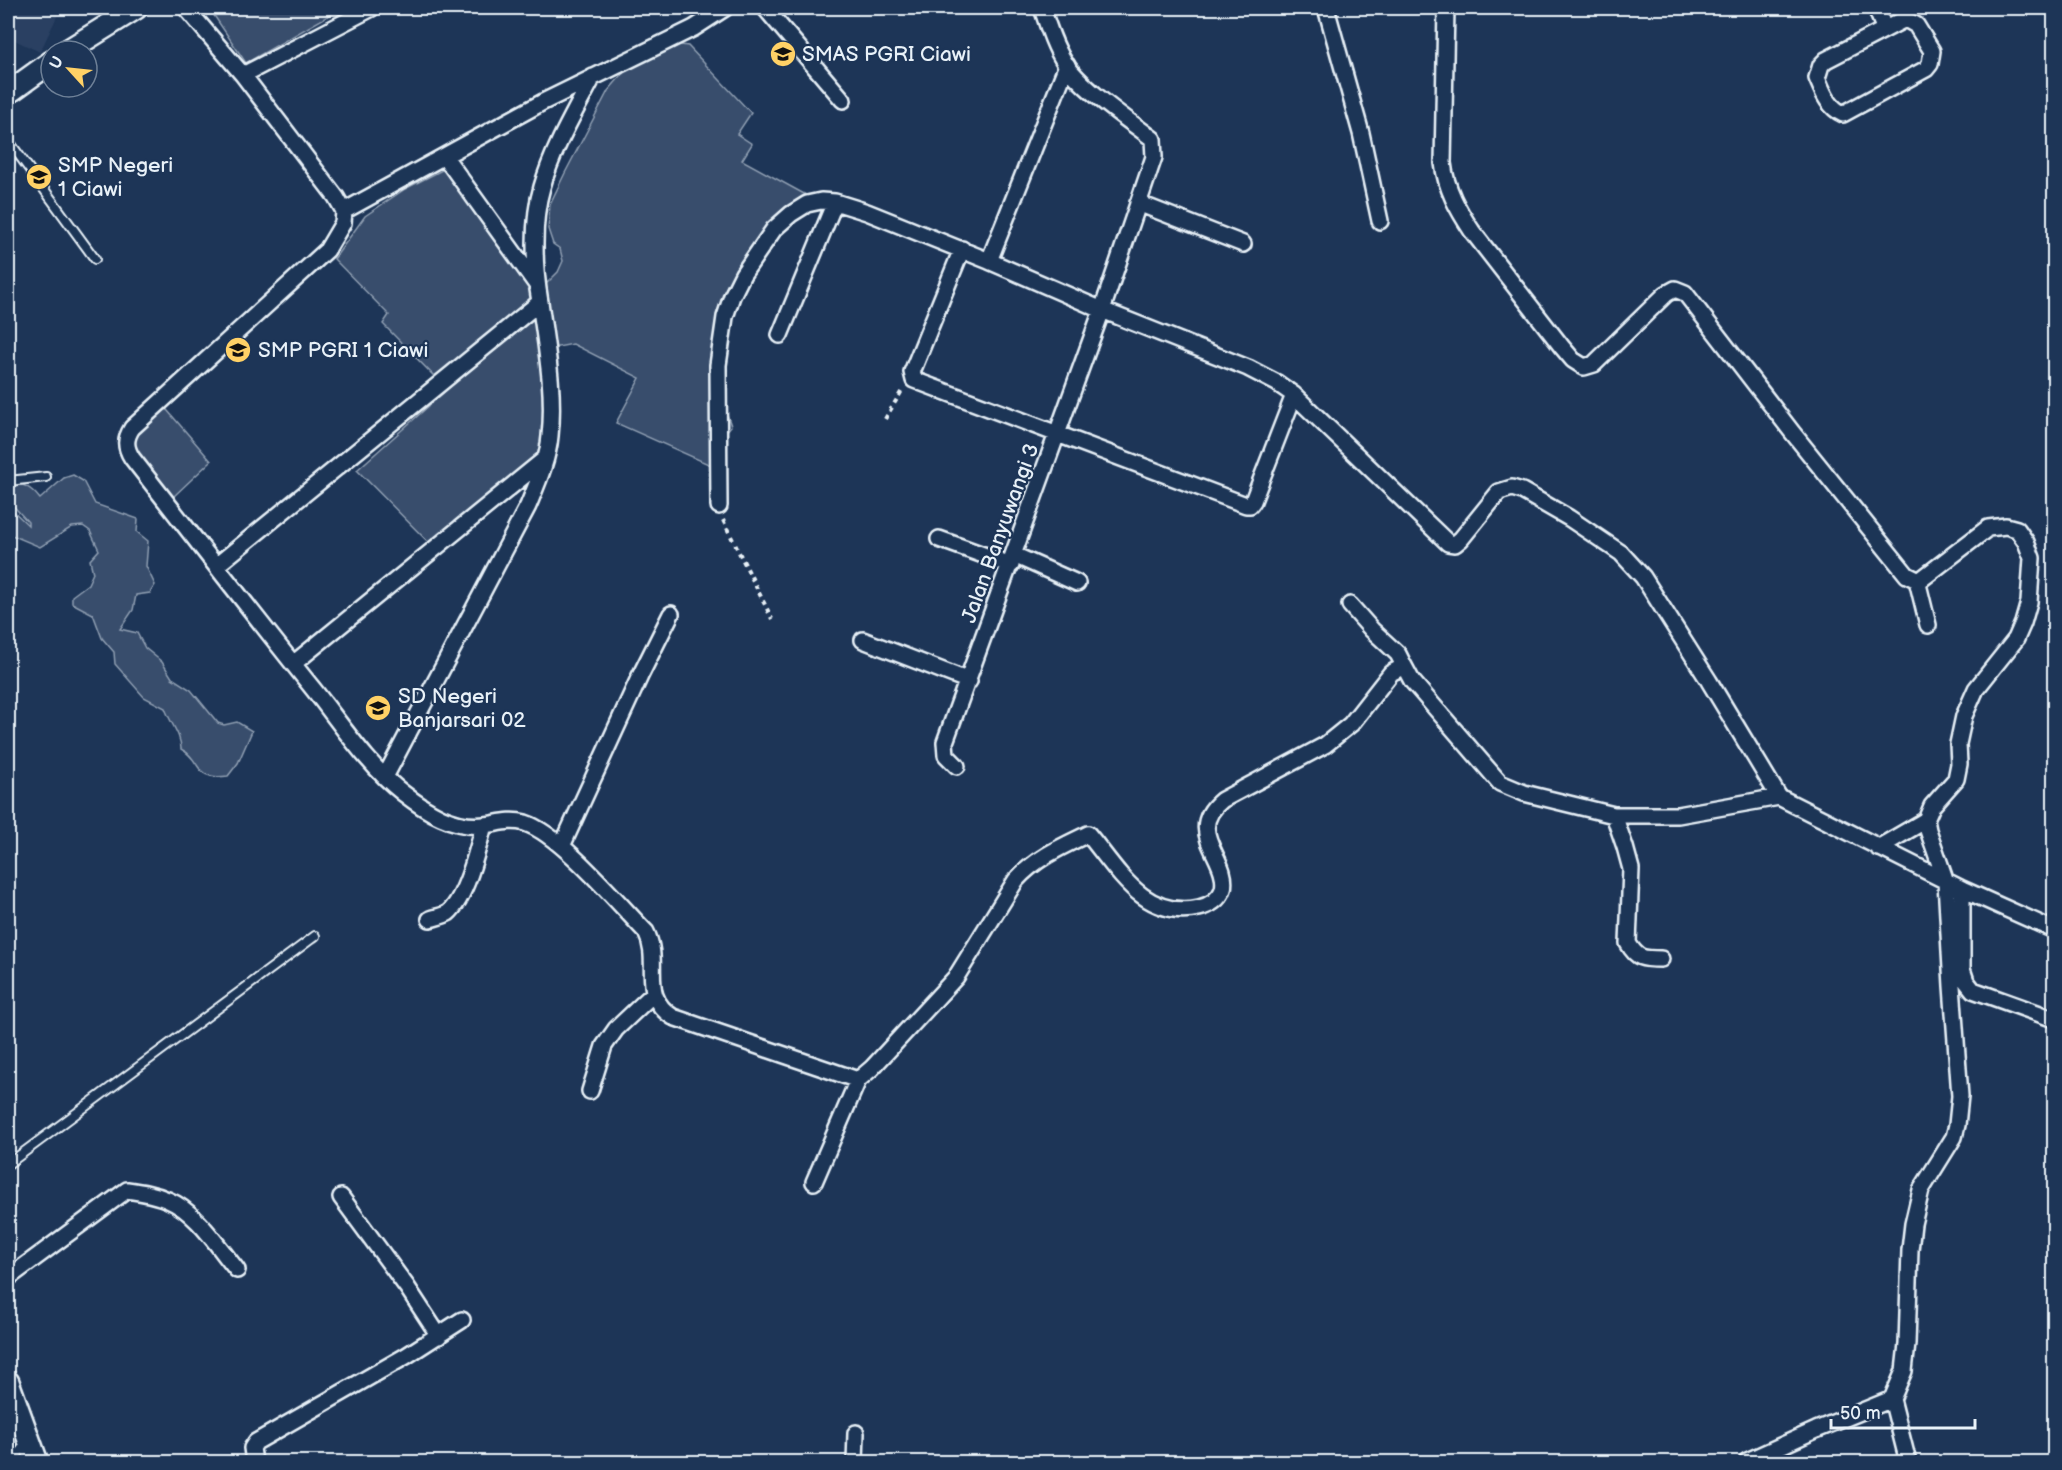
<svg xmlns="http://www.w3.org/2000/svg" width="2062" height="1470" font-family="'Balsamiq Sans',sans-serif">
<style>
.built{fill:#2a4162}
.green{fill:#374d6c;stroke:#909fb2;stroke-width:1.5}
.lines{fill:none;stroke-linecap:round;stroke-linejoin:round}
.service-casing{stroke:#e8f1f8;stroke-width:12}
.minor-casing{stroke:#e8f1f8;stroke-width:20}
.secondary-casing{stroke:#e8f1f8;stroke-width:26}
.path{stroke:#e8f1f8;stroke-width:4;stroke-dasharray:4.5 4.5;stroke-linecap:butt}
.service{stroke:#1d3557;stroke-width:8}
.minor{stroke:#1d3557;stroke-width:15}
.secondary{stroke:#1d3557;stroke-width:21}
.labels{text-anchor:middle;stroke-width:4.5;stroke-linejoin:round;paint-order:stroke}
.poi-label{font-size:21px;fill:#e8f1f8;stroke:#1d3557;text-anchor:start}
.street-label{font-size:21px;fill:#e8f1f8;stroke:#1d3557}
</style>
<rect width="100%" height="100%" fill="#1d3557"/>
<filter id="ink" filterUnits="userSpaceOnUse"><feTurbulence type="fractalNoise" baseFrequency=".0167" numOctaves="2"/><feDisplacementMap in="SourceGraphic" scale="12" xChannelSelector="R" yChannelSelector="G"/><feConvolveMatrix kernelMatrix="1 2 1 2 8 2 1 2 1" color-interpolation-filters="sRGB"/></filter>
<g filter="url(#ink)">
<path class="built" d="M 8,8 L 61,8 L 40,52 L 8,37 Z"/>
<path class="green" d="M 209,8 L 342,8 L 246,63 Z
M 674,44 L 688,46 L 751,113 L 737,134 L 752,144 L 742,160 L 806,195 C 775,224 731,272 718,312 C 712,329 716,368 719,386 C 721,399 727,413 731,426 L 721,438 L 715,467 L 616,423 L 640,378 L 573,344 L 547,349 L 548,381 L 559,403 L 558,428 L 551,454 L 528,486 L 505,492 L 436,550 L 357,470 L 486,355 L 437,379 L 383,324 L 389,315 L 334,259 L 365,216 L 405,189 L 442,170 L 454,175 L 514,252 L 516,270 L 524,278 L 535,283 L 546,284 L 558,272 L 563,261 L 560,249 L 553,244 L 548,229 L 550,204 L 565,173 L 608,91 L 632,63 Z
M 161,403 L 211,461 L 173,497 L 134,454 L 132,432 Z
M 73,475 L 83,481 L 95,504 L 138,519 L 137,532 L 148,541 L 146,566 L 155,585 L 150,593 L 136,595 L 133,610 L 120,629 L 137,633 L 145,648 L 162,662 L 172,678 L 191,690 L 218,723 L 224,725 L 237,722 L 252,731 L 238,763 L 228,776 C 192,781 203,760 181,749 C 181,734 170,723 165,708 L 144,697 L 115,664 L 114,652 L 102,638 L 93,614 L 72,603 L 72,596 L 88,584 L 93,573 L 90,560 L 99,550 L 90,531 L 83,526 L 72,527 L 40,547 L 9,534 L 8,532 L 8,506 L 28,525 L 28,522 L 8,500 L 8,482 C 23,484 30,486 40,499 L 64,478 Z"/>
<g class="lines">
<g class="service-casing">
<path id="service" d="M 8,140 L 95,259
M 8,481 L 46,477
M 8,1164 L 315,936
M 12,1462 L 26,1443"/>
</g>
<g class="minor-casing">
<path id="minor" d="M 186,8 L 243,75 L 336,197 L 344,211
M 725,8 L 694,28 L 543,102 L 344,211 L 343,223 L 327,250 L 132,428 C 125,439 125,447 132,458 C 193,536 253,614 314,690 C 341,724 369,767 403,793 C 426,811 454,829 485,825 C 500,823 510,819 525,823 C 560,834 618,903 646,932 C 662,963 638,995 673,1017 L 858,1080 L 872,1068 L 956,977 L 1016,880 C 1036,858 1061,847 1088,834 C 1118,870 1144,920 1199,908 C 1209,906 1220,899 1223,889 C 1230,858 1183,832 1222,800 L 1325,745 L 1351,724 L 1391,673 L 1404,666 L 1412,681 L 1500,783 L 1524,793 L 1614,815 L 1678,815 L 1779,797
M 765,8 L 843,100
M 1326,8 L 1361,133 L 1380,221
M 1446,8 L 1443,163 C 1446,189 1458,210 1472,231 L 1562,347 L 1573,360 L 1584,367 L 1594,364 L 1666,294 L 1675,289 L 1685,293 L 1792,432 L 1907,575 L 1917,580 L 1928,625
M 1876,8 L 1884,28
M 1905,19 L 1916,25 L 1932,51 L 1930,64 L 1926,69 L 1843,114 C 1828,107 1823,92 1817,78 L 1821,65 L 1826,60 Z
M 243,75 L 372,8
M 445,157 L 537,285
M 1138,203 L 1243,244
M 962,249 L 912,372 L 914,380 L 1246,505 L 1250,505 L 1253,501 L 1294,395
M 989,261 L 1067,65
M 540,302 C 534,268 532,220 542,187 C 553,148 575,112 593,77
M 780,335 L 835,202
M 719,506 L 718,365 L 725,317 L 732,296 L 743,274 L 774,229 L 791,214 L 807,204 L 821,201 L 835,202 L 867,212 L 989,261 L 1102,310 L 1248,368 L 1277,383 L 1294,395 L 1448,543 L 1455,544 L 1461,539 L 1499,492 L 1512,488 L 1522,491 L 1569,518 L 1621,553 L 1643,577 L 1709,681 L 1779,797 L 1962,889 L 1962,969 L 1966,981 L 1973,990 L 2054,1019
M 939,539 L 1011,565
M 1014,555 L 1077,583
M 216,566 L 540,302 C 546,346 555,392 550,436 C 548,460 537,484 528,506 L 385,777
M 1350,605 L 1372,630 L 1398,654 L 1404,666
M 863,640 L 969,681
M 293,664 L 546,458
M 957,766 L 946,755 L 945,742 L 1102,310 L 1154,157 L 1153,139 C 1128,120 1081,88 1065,63 C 1054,46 1048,26 1042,8
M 1614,815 L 1625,847 L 1631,869 L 1628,943 C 1637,959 1643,959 1661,959
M 562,846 L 640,676 L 671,614
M 1878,848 L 1926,820
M 1962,889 L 2054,930
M 430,919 C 436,917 443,916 448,913 C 466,898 478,848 484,825
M 590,1091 L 604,1046 L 616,1029 L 653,994
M 814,1182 L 858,1080
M 341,1197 L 407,1287 L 439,1336
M 8,1278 L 127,1190 C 141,1192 155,1194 168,1200 C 196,1211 218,1247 237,1270
M 1747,1461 L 1816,1430 L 1892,1399
M 254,1462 L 252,1448 L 256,1442 L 406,1356 L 462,1320
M 855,1462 L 856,1433
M 1908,1462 L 1892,1399 L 1904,1371 L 1907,1344 L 1910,1250 L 1913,1224 L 1921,1190 L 1954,1137 L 1957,1125 L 1960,1096 L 1952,986 L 1946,882 L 1928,830 L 1926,820 L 1932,806 L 1956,779 L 1959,764 L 1958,744 L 1964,716 L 1976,689 L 2016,639 L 2023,623 L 2029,602 L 2032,558 L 2026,542 L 2017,529 L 2006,526 L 1988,528 L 1923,578 L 1917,580"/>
</g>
<g class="secondary-casing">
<path id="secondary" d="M 67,51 L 136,8
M 8,93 L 51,62
M 8,1382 L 37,1462"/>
</g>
<path class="path" d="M 885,419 L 903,389
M 723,520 L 772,619"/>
<use href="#service" class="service"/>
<use href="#minor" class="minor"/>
<use href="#secondary" class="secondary"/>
</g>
</g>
<defs>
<g id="school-disc" transform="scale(1.35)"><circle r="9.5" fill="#ffd166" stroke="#1d3557"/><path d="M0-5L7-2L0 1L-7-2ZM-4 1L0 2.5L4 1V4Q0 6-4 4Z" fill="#111"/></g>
</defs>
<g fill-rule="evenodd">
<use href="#school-disc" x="783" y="54"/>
<use href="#school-disc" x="39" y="177"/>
<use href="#school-disc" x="238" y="350"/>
<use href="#school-disc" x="378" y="708"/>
</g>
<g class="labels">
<g class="poi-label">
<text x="802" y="61">SMAS PGRI Ciawi</text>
<text x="58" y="172">SMP Negeri<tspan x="58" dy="24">1 Ciawi</tspan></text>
<text x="258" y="357">SMP PGRI 1 Ciawi</text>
<text x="398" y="703">SD Negeri<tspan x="398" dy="24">Banjarsari 02</tspan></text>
</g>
<g class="street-label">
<text transform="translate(1000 533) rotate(-70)" y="7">Jalan Banyuwangi 3</text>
</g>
</g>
<rect width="2062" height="1470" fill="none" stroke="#1d3557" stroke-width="30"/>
<rect x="15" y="15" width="2032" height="1440" fill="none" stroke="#e8f1f8" stroke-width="2" filter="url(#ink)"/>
<g transform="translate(69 69) rotate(297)"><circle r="28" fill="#1d3557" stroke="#6e8097" stroke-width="1.5"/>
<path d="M0-4.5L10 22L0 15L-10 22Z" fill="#ffd166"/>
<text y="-9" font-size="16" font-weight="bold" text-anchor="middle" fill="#e8f1f8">U</text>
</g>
<path d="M1831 1419v9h144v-9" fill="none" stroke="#e8f1f8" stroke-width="3"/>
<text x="1840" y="1419" font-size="18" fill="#e8f1f8" stroke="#1d3557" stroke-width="4.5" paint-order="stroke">50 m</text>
</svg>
